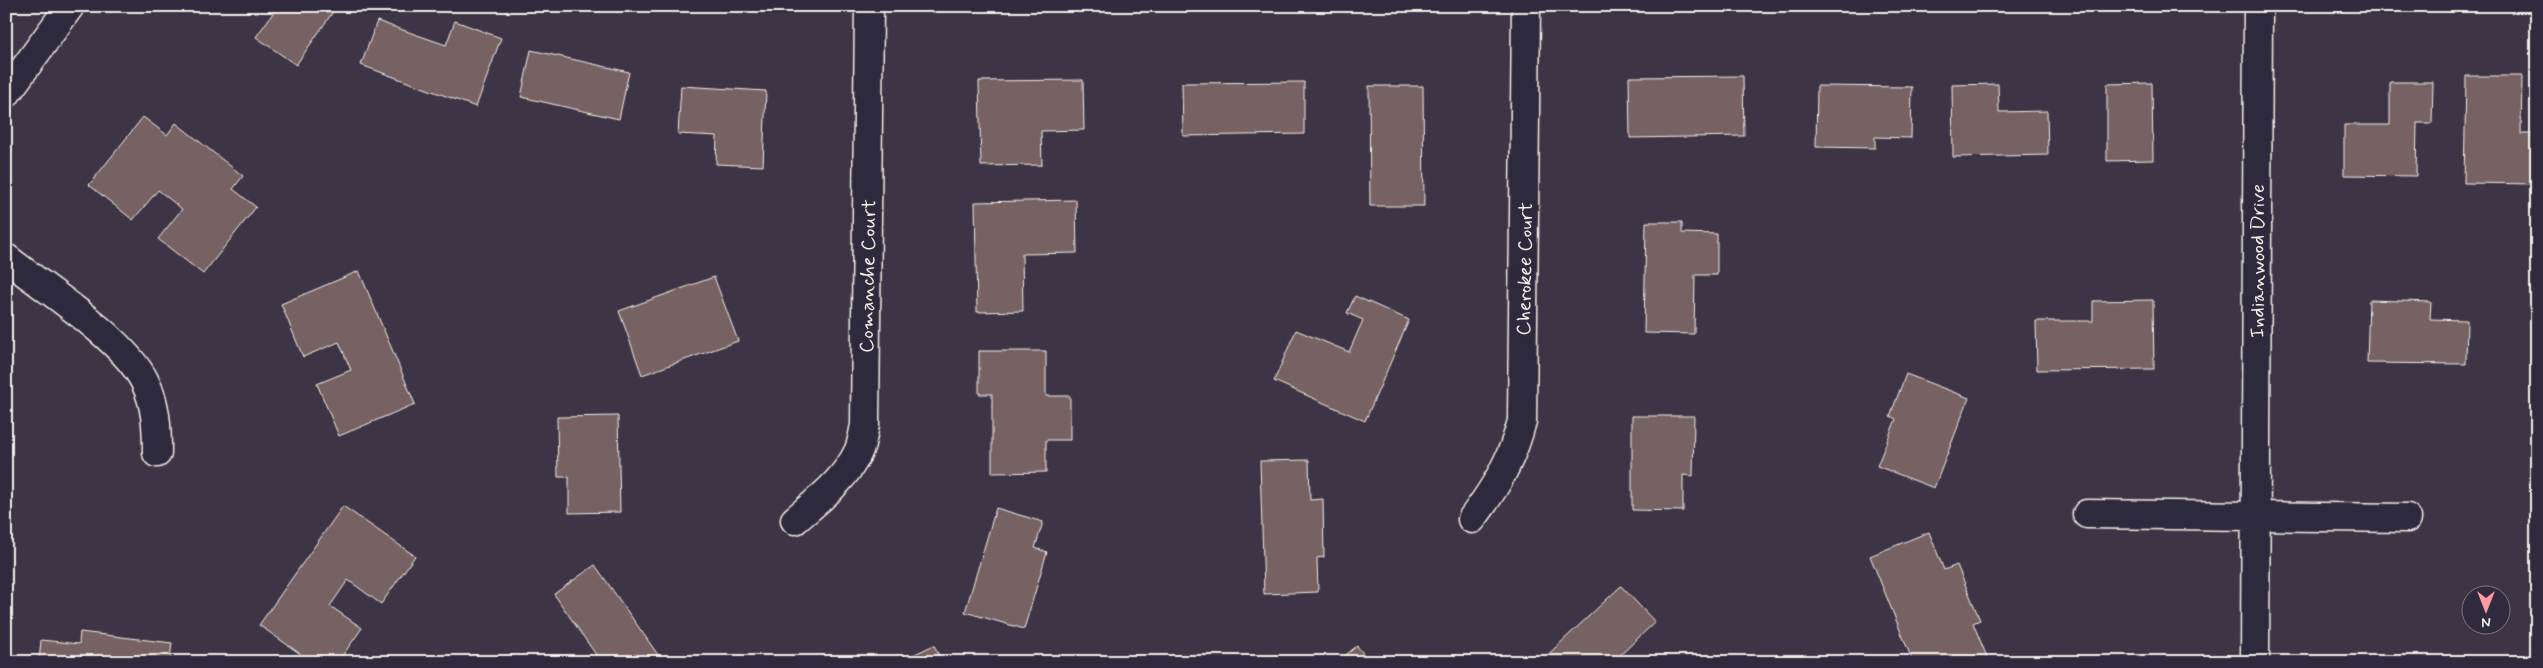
<svg xmlns="http://www.w3.org/2000/svg" width="2543" height="668" font-family="Mynerve,sans-serif">
<style>
.building{fill:#776264;stroke:#f4f1e8}
.lines{fill:none;stroke-linecap:round;stroke-linejoin:round}
.minor-casing{stroke:#f4f1e8;stroke-width:31}
.minor{stroke:#2f2a3d;stroke-width:28}
.labels{text-anchor:middle;stroke-width:5;stroke-linejoin:round;paint-order:stroke}
.street-label{font-size:20px;fill:#f4f1e8;stroke:#2f2a3d}
</style>
<rect width="100%" height="100%" fill="#3d3545"/>
<filter id="ink" filterUnits="userSpaceOnUse"><feTurbulence type="fractalNoise" baseFrequency=".02" numOctaves="2"/><feDisplacementMap in="SourceGraphic" scale="10" xChannelSelector="R" yChannelSelector="G"/><feConvolveMatrix kernelMatrix="1 2 1 2 8 2 1 2 1" color-interpolation-filters="sRGB"/></filter>
<g filter="url(#ink)">
<path class="building" d="M 278,6 L 337,6 L 296,65 L 256,37 Z
M 377,21 L 446,45 L 455,21 L 501,38 L 476,107 L 361,65 Z
M 531,50 L 629,72 L 619,119 L 521,97 Z
M 1743,76 L 1744,136 L 1630,138 L 1629,77 Z
M 2466,76 L 2522,76 L 2521,134 L 2537,134 L 2537,184 L 2464,183 Z
M 1083,80 L 1084,130 L 1041,131 L 1042,165 L 981,166 L 979,81 Z
M 1304,82 L 1304,134 L 1183,136 L 1182,83 Z
M 2390,82 L 2433,82 L 2432,123 L 2417,123 L 2416,176 L 2344,175 L 2344,125 L 2390,125 Z
M 2152,83 L 2153,160 L 2107,161 L 2107,84 Z
M 1998,84 L 1999,112 L 2047,111 L 2048,155 L 1953,157 L 1952,85 Z
M 681,86 L 766,91 L 763,166 L 716,164 L 717,136 L 678,134 Z
M 1369,86 L 1423,86 L 1424,206 L 1370,206 Z
M 1817,86 L 1912,87 L 1911,138 L 1875,137 L 1875,148 L 1816,147 Z
M 143,117 L 167,135 L 176,123 L 243,176 L 233,189 L 256,207 L 203,274 L 158,239 L 182,209 L 158,190 L 133,220 L 89,185 Z
M 1076,200 L 1077,253 L 1022,254 L 1023,311 L 977,312 L 975,202 Z
M 1646,222 L 1682,222 L 1682,233 L 1717,234 L 1717,275 L 1695,275 L 1694,334 L 1644,333 Z
M 359,271 L 415,404 L 339,436 L 317,384 L 351,370 L 339,342 L 303,357 L 281,304 Z
M 714,277 L 738,341 L 642,375 L 619,311 Z
M 1355,296 L 1409,320 L 1365,421 L 1274,381 L 1296,330 L 1349,352 L 1363,320 L 1347,313 Z
M 2153,300 L 2154,369 L 2037,370 L 2036,321 L 2093,321 L 2093,301 Z
M 2369,300 L 2431,302 L 2430,319 L 2467,320 L 2466,364 L 2367,363 Z
M 979,351 L 1046,351 L 1046,396 L 1070,396 L 1070,440 L 1046,440 L 1046,472 L 992,473 L 992,394 L 979,394 Z
M 1906,374 L 1969,398 L 1934,488 L 1877,466 L 1896,419 L 1890,416 Z
M 618,416 L 620,512 L 569,513 L 569,477 L 558,477 L 557,417 Z
M 1632,416 L 1694,416 L 1693,476 L 1683,475 L 1683,511 L 1632,510 Z
M 1309,460 L 1310,500 L 1323,499 L 1324,557 L 1317,558 L 1318,592 L 1264,594 L 1260,461 Z
M 343,506 L 415,556 L 381,604 L 348,580 L 330,606 L 362,628 L 338,662 L 312,662 L 259,625 Z
M 996,508 L 1043,522 L 1035,548 L 1047,552 L 1024,629 L 965,612 Z
M 1929,532 L 1944,570 L 1957,565 L 1980,620 L 1973,623 L 1989,662 L 1913,662 L 1870,556 Z
M 595,565 L 663,662 L 601,662 L 554,594 Z
M 1621,586 L 1655,622 L 1613,662 L 1540,662 Z
M 80,632 L 172,643 L 170,658 L 205,662 L 39,662 L 41,640 L 79,644 Z
M 934,645 L 942,662 L 898,662 Z
M 1357,646 L 1370,662 L 1337,662 Z"/>
<g class="lines">
<g class="minor-casing">
<path id="minor" d="M 6,94 L 70,6
M 6,258 C 44,288 125,340 145,382 C 156,404 157,428 157,453
M 2087,514 L 2407,518
M 1472,519 C 1496,487 1512,460 1522,421 L 1526,6
M 795,520 C 818,500 845,480 858,452 C 862,444 863,434 865,425 L 869,6
M 2255,662 L 2258,6"/>
</g>
<use href="#minor" class="minor"/>
</g>
</g>
<g class="labels">
<g class="street-label">
<text transform="translate(2257 261) rotate(-90)" y="7">Indianwood Drive</text>
<text transform="translate(1524 269) rotate(-89)" y="7">Cherokee Court</text>
<text transform="translate(867 276) rotate(-89)" y="7">Comanche Court</text>
</g>
</g>
<rect width="2543" height="668" fill="none" stroke="#2f2a3d" stroke-width="25"/>
<rect x="12" y="12" width="2518" height="643" fill="none" stroke="#f4f1e8" stroke-width="2" filter="url(#ink)"/>
<g transform="translate(2486 610) rotate(180)"><circle r="24" fill="#2f2a3d" stroke="#7e7a81"/>
<path d="M0-4L9 19L0 12L-9 19Z" fill="#ff9aa2"/>
<text y="-8" font-size="14" font-weight="bold" text-anchor="middle" fill="#f4f1e8">N</text>
</g>
</svg>
